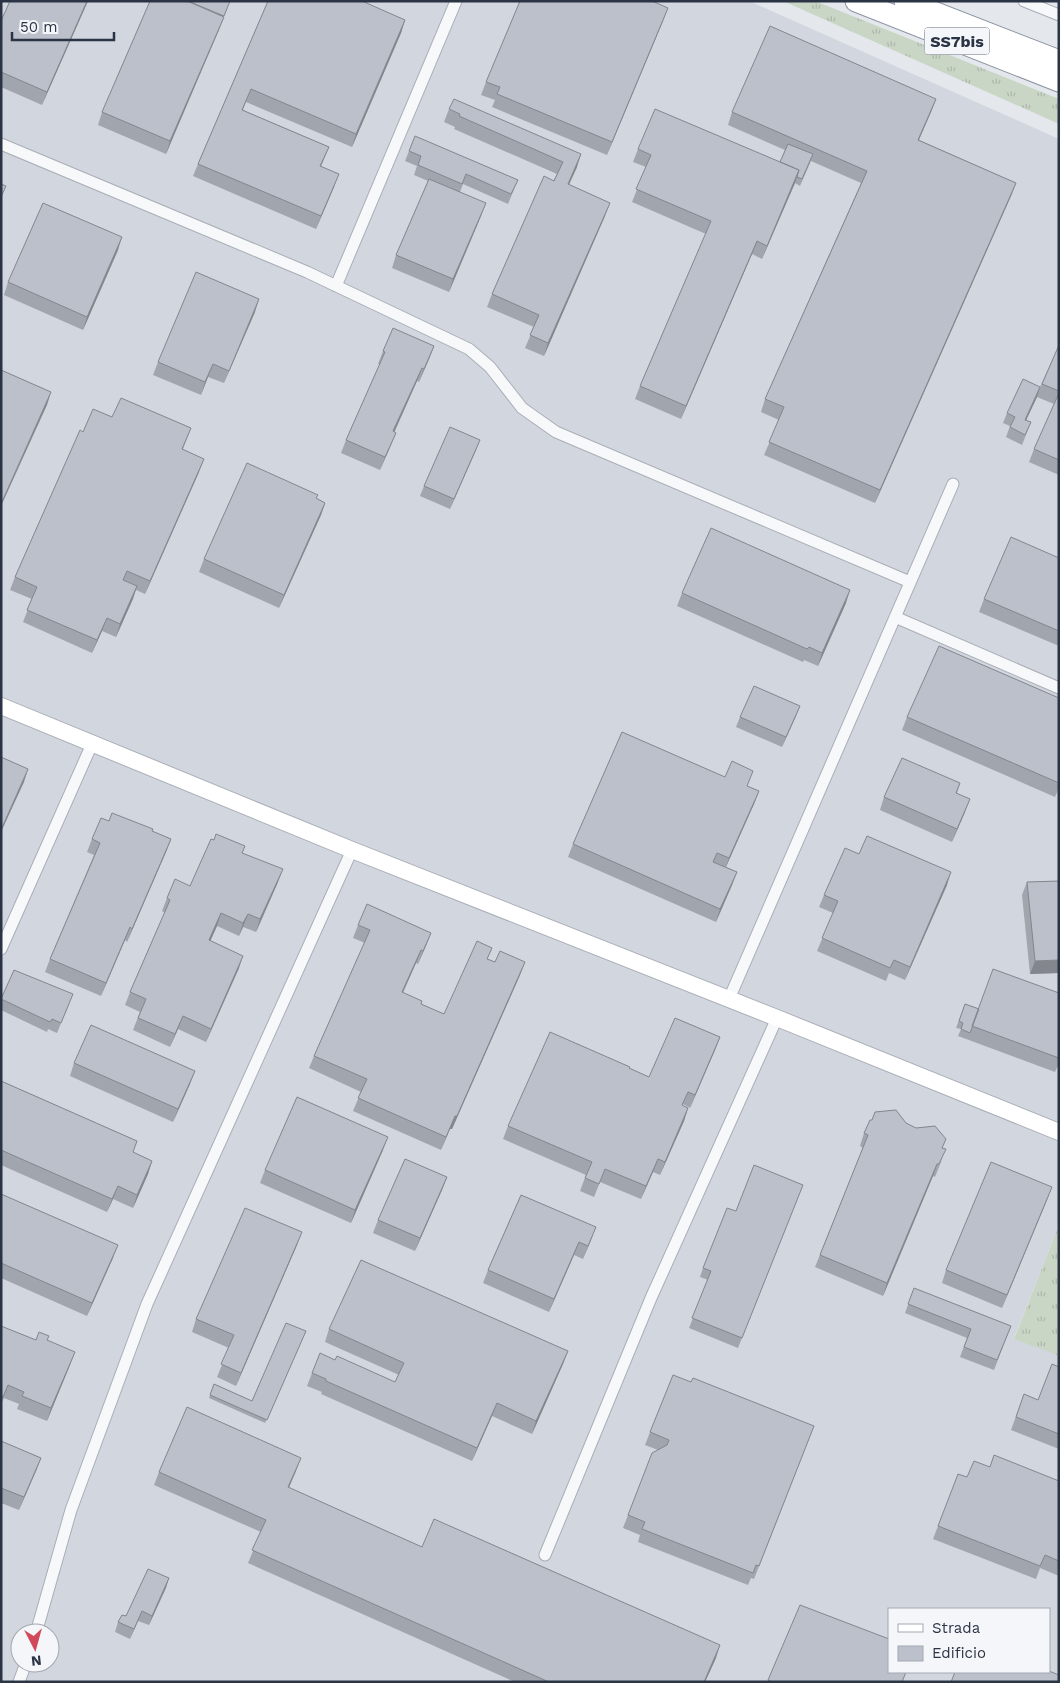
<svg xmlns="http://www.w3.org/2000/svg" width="1060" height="1683" font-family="'Work Sans',sans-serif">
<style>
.built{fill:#d2d6de;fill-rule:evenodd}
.grass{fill:url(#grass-tufts)}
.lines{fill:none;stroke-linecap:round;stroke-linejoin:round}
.street-casing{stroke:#a9aeb7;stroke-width:13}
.secondary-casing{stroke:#a9aeb7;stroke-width:18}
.highway-casing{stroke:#8b94a3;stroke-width:23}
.street{stroke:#f7f8fa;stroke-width:11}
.secondary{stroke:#fff;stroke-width:16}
.highway{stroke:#fff;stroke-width:21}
.wall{fill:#a1a5ae}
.shaded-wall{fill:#83868d}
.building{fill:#bbc0ca;stroke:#83868d}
.labels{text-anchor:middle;stroke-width:4;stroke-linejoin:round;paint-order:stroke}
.shield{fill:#f4f6f9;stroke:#676e7b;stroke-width:1}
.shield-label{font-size:16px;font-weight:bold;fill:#2b3445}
</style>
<defs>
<pattern id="grass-tufts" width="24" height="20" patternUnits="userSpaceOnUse" patternTransform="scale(1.25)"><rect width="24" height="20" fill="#c9d6c5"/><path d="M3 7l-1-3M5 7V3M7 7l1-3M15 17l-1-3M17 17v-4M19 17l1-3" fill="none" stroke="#adb8ab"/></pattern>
</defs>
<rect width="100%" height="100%" fill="#e4e7ec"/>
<path class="built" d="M 1,1 L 749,1 L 1059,139 L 1059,1225 L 1014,1338 L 1059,1356 L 1059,1682 L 1,1682 ZM 889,1609 L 1049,1609 L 1049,1672 L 889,1672 ZM 20,1633 L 50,1633 L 50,1663 L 20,1663 Z"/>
<path class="grass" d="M 783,1 L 815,1 L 1059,99 L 1059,124 Z
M 1059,1225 L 1059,1356 L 1014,1339 Z"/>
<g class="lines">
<g class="street-casing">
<path id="street" d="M 1024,1 L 1059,15
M 1,144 L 307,272 L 469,349 L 490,367 L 522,408 L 556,432 L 910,582
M 336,286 L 456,1
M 895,617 L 1059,688
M 1,949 L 92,744
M 729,999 L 953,484
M 545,1555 L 651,1298 L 777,1018
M 36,1633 L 71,1510 L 147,1304 L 352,850
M 19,1682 L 26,1663"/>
</g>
<g class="secondary-casing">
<path id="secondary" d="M 1,706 L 352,850 L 777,1018 L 1059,1132"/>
</g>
<g class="highway-casing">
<path id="highway" d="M 856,1 L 1059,81
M 905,1 L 1059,61"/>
</g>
<use href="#street" class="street"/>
<use href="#secondary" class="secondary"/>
<use href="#highway" class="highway"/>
</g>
<path class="wall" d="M 88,1 L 42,105 L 1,87 L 1,21 Z
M 230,1 L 166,154 L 98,125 L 102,112 Z
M 268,1 L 405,20 L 401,33 L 352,147 L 246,102 L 243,110 L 329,147 L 321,167 L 334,187 L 316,229 L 193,176 L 198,164 Z
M 663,21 L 607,155 L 492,107 L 495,100 L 481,95 L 486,82 Z
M 936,99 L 931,112 L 919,140 L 1016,183 L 1011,196 L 875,503 L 764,455 L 779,420 L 761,412 L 765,399 L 861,183 L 811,161 L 800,186 L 795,183 L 762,259 L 752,254 L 681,419 L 635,399 L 640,386 L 706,234 L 632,202 L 646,167 L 633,162 L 638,149 L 780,162 L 785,150 L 728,125 L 732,112 Z
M 449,109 L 577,167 L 569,185 L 605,216 L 544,356 L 525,348 L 534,327 L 487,307 L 492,294 L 557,174 L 454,129 L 455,127 L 444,122 Z
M 409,151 L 518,180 L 508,204 L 463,184 L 460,192 L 481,216 L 449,292 L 392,268 L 396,255 L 428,181 L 414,175 L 417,166 L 405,161 Z
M 118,250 L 83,330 L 4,295 L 8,282 Z
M 255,312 L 224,383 L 208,377 L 201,395 L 153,375 L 158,362 Z
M 1059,345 L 1059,475 L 1029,462 L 1034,449 L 1054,404 L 1037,397 L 1026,420 L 1031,422 L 1022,445 L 1006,437 L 1010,426 L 1003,423 L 1007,413 L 1040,387 Z
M 434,346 L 429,359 L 419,382 L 417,381 L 394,432 L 391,445 L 380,470 L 341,453 L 346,440 L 380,364 L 378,364 L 383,351 Z
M 112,417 L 191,428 L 183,449 L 199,472 L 145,594 L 136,590 L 116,637 L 102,631 L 92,653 L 23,622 L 32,599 L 10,590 L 15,577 L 83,432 Z
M 476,450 L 450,509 L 420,496 L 424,486 Z
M 317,499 L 325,503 L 321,515 L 279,608 L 199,572 L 204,559 Z
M 1059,558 L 1059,646 L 979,612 L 984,599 Z
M 682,593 L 846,603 L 818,666 L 804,660 L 803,662 L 677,606 Z
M 1059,698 L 1059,788 L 1055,797 L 902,730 L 907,717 Z
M 796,716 L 782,747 L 736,727 L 740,717 Z
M 725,777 L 759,791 L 754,804 L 726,867 L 737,872 L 732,885 L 716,922 L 568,857 L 573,844 Z
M 960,783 L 957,793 L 965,812 L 952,842 L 880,810 L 884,797 Z
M 109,821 L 152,831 L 171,839 L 166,852 L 127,942 L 125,940 L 101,996 L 45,972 L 50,959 L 94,855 L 87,852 L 92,839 Z
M 242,853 L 278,882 L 256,932 L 243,927 L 239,936 L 217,926 L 210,941 L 239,968 L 206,1042 L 178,1029 L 170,1047 L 133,1030 L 140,1012 L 125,1005 L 130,992 L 165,913 L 162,911 L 167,898 L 190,886 Z
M 859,854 L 947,885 L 905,980 L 889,973 L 886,981 L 817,951 L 833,913 L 819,907 L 824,895 Z
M 1059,881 L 1059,973 L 1030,974 L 1022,895 L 1027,882 Z
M 358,925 L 431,933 L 418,964 L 416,963 L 403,993 L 421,1004 L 444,1014 L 488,959 L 495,962 L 525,962 L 520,975 L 452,1129 L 450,1129 L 441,1150 L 353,1111 L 361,1092 L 309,1068 L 314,1056 L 365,943 L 353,938 Z
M 1059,993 L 1059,1063 L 1055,1072 L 958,1036 L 961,1029 L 956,1028 L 965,1004 L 979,1009 Z
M 1,999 L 69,1004 L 57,1033 L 48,1029 L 47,1032 L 1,1010 Z
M 720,1037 L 715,1050 L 690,1108 L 683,1104 L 682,1106 L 688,1108 L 684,1121 L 660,1175 L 653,1172 L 641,1199 L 600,1182 L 594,1197 L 580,1191 L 586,1175 L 503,1139 L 508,1126 L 630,1069 L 649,1077 Z
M 74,1063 L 190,1084 L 173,1122 L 70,1076 Z
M 1,1081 L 137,1141 L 133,1152 L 152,1161 L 148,1174 L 133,1208 L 113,1199 L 107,1212 L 1,1165 Z
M 872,1120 L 906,1123 L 943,1148 L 941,1162 L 935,1177 L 933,1176 L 883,1296 L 815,1267 L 863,1148 L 860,1146 L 864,1133 Z
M 383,1150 L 351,1223 L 260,1183 L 265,1170 Z
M 447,1177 L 442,1190 L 415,1251 L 373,1233 L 378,1220 Z
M 803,1185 L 738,1348 L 689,1328 L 708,1280 L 700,1277 L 703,1268 L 736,1211 Z
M 1,1194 L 113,1258 L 87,1316 L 1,1278 Z
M 521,1195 L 591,1240 L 583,1259 L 574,1255 L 549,1312 L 483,1283 L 488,1270 Z
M 1047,1200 L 1002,1308 L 942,1283 L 946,1270 Z
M 297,1245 L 236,1386 L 217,1377 L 229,1348 L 192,1332 L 196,1319 Z
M 914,1288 L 1011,1326 L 994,1370 L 960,1357 L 967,1338 L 905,1313 Z
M 1,1326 L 36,1340 L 48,1340 L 70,1365 L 47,1421 L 17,1409 L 19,1404 L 4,1398 L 1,1404 Z
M 329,1329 L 568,1351 L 563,1364 L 532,1434 L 492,1416 L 472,1461 L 321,1394 L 322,1392 L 307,1386 L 312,1373 L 335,1360 L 395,1382 L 399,1375 L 325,1342 Z
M 306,1331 L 265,1423 L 209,1398 L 214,1384 L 252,1401 Z
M 1059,1367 L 1059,1449 L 1011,1430 L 1024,1394 L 1038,1400 Z
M 691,1382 L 814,1426 L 754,1579 L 751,1578 L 748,1585 L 638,1542 L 640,1535 L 623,1528 L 628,1515 L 658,1450 L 645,1445 L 650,1432 Z
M 1,1441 L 41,1458 L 36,1471 L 19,1510 L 1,1503 Z
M 990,1467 L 1059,1481 L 1059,1576 L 1040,1568 L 1036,1579 L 933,1539 L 938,1526 L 967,1477 Z
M 296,1471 L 289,1488 L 422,1547 L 716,1658 L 705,1682 L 515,1682 L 248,1563 L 261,1532 L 154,1485 L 159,1472 Z
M 169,1578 L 149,1625 L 138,1621 L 130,1639 L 115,1632 L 118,1622 Z"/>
<path class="shaded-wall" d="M 87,1 L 88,1 L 42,105 L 47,92 Z
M 668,8 L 663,21 L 607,155 L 612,142 Z
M 224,17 L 219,30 L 166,154 L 170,141 Z
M 405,20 L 401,33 L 352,147 L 356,134 Z
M 936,99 L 931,112 L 913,153 L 918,140 Z
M 581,154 L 577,167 L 563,197 L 568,184 Z
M 799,170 L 795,183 L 762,259 L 767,246 Z
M 339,174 L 334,187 L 316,229 L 321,216 Z
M 1016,183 L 1011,196 L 875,503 L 880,490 Z
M 486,203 L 481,216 L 449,292 L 453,279 Z
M 610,203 L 605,216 L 544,356 L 548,343 Z
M 122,237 L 118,250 L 83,330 L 87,317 Z
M 757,241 L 752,254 L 681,419 L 686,406 Z
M 259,299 L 255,312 L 224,383 Z
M 434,346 L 429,359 L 419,382 L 424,369 Z
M 213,364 L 208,377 L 201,395 L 205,382 Z
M 422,368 L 417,381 L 389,444 L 393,431 Z
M 1040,387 L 1037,397 L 1022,429 L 1025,420 Z
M 51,392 L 47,405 L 1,506 L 1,504 Z
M 396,433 L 391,445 L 380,470 L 385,457 Z
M 480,440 L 476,450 L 450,509 L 454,499 Z
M 204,459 L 199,472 L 145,594 L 150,581 Z
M 325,503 L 321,515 L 279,608 L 284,595 Z
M 137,586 L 133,599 L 116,637 L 120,624 Z
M 850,590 L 846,603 L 818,666 L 822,653 Z
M 107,618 L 102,631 L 92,653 L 97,640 Z
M 800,706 L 796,716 L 782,747 L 786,737 Z
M 28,769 L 24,782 L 1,832 L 1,830 Z
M 759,791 L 754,804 L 724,871 L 729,858 Z
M 970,799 L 965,812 L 952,842 L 957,829 Z
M 171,839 L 166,852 L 127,942 L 132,929 Z
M 283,869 L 278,882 L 256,932 L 260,919 Z
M 737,872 L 732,885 L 716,922 L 720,909 Z
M 951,872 L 947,885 L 905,980 L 910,967 Z
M 221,913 L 217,926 L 205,953 L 209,940 Z
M 248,914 L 243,927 L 239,936 L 243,923 Z
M 130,927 L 125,940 L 101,996 L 106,983 Z
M 431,933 L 426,946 L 418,964 L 423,951 Z
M 421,950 L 416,963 L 397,1005 L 402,992 Z
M 243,956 L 239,968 L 206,1042 L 211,1029 Z
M 1059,960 L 1059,973 L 1030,974 L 1035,961 Z
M 525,962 L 520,975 L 452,1129 L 450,1129 L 441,1150 L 446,1137 Z
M 183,1016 L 178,1029 L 170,1047 L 175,1034 Z
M 720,1037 L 715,1050 L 690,1108 L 695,1095 Z
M 195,1071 L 190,1084 L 173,1122 L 178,1109 Z
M 688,1108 L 684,1121 L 660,1175 L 665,1162 Z
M 388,1137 L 383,1150 L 351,1223 L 355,1210 Z
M 658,1159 L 653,1172 L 641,1199 L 646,1186 Z
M 152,1161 L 148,1174 L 133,1208 L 137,1195 Z
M 937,1164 L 933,1176 L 883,1296 L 887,1283 Z
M 447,1177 L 442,1190 L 415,1251 L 420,1238 Z
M 118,1186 L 113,1199 L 107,1212 L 112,1199 Z
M 1052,1187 L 1047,1200 L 1002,1308 L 1007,1295 Z
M 596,1227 L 591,1240 L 583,1259 L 588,1246 Z
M 302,1232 L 297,1245 L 236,1386 L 241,1373 Z
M 579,1242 L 574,1255 L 549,1312 L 554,1299 Z
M 118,1245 L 113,1258 L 87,1316 L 92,1303 Z
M 568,1351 L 563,1364 L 532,1434 L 536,1421 Z
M 75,1352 L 70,1365 L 47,1421 L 51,1408 Z
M 497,1403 L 492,1416 L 472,1461 L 477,1448 Z
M 41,1458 L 36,1471 L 19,1510 L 24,1497 Z
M 301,1458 L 296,1471 L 283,1500 L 288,1487 Z
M 169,1578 L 166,1588 L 149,1625 L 152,1616 Z
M 142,1611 L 138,1621 L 130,1639 L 134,1629 Z
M 720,1645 L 716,1658 L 705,1682 L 704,1682 Z"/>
<path class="building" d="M 10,1 L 87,1 L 47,92 L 1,72 L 1,21 Z
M 150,1 L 187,1 L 224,17 L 170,141 L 102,112 Z
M 188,1 L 230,1 L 224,16 Z
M 268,1 L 362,1 L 405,20 L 356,134 L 251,89 L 242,110 L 329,147 L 320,166 L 339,174 L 321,216 L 198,164 Z
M 520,1 L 652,1 L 668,8 L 612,142 L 497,94 L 500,87 L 486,82 Z
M 770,26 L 936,99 L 918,140 L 1016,183 L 880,490 L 769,442 L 784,407 L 765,399 L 867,171 L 732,112 Z
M 454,99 L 581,154 L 568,184 L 610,203 L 548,343 L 530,335 L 539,315 L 492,294 L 544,176 L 554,181 L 563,162 L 459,116 L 460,114 L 449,109 Z
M 655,109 L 799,170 L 767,246 L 757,241 L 686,406 L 640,386 L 711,221 L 636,189 L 651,155 L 638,149 Z
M 415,136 L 518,180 L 511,194 L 466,174 L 462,184 L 418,165 L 421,156 L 409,151 Z
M 788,144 L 813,154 L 802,179 L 797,177 L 799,170 L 780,162 Z
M 429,179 L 486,203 L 453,279 L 396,255 Z
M 1,184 L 6,186 L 1,197 Z
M 43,203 L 122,237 L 87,317 L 8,282 Z
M 196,272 L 259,299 L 229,371 L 213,364 L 205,382 L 158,362 Z
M 393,328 L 434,346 L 424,369 L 422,368 L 393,431 L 396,433 L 385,457 L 346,440 L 385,352 L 383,351 Z
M 1059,345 L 1059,391 L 1042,384 Z
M 1,370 L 51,392 L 1,504 Z
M 1023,379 L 1040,387 L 1025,420 L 1031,422 L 1025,435 L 1010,427 L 1015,417 L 1007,413 Z
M 1059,393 L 1059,460 L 1034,449 Z
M 121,398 L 191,428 L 182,449 L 204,459 L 150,581 L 127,571 L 123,580 L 137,586 L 120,624 L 107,618 L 97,640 L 27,610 L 37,587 L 15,577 L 80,430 L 83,432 L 93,409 L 112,417 Z
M 450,427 L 480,440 L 454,499 L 424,486 Z
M 247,463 L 318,495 L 316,498 L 325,503 L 284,595 L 204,559 Z
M 711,528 L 850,590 L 822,653 L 809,647 L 807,649 L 682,593 Z
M 1011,537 L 1059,558 L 1059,631 L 984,599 Z
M 939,646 L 1059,698 L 1059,783 L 907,717 Z
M 754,686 L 800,706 L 786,737 L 740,717 Z
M 622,732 L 725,777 L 732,761 L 753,771 L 747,786 L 759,791 L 729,858 L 717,853 L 713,862 L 737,872 L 720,909 L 573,844 Z
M 1,757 L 28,769 L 1,830 Z
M 902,758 L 960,783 L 956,793 L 970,799 L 957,829 L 884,797 Z
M 112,813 L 153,829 L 152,831 L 171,839 L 132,929 L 130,927 L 106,983 L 50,959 L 100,843 L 92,839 L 101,818 L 109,821 Z
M 216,834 L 245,846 L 242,853 L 283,869 L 260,919 L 248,914 L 243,923 L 221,913 L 209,940 L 243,956 L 211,1029 L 183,1016 L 175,1034 L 138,1018 L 146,999 L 130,992 L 170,900 L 167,898 L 175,879 L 190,886 L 211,839 L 214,840 Z
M 867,836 L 951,872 L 910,967 L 894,960 L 890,968 L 822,938 L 838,901 L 824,895 L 845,848 L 859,854 Z
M 1059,881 L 1059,960 L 1035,961 L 1027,882 Z
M 367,904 L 431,933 L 423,951 L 421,950 L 402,992 L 422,1001 L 421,1004 L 444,1014 L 477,941 L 492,948 L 487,959 L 495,962 L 500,951 L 525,962 L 457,1116 L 455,1116 L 446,1137 L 358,1098 L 367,1079 L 314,1056 L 370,930 L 358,925 Z
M 993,969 L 1059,993 L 1059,1058 L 972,1026 Z
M 14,970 L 73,994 L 61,1023 L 52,1019 L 50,1022 L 1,999 Z
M 965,1004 L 979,1009 L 970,1033 L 961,1029 L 963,1023 L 959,1021 Z
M 675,1018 L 720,1037 L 695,1095 L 688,1092 L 682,1105 L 688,1108 L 665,1162 L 658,1159 L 646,1186 L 605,1169 L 599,1184 L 585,1178 L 592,1162 L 508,1126 L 550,1032 L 630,1067 L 629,1068 L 649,1077 Z
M 91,1025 L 195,1071 L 178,1109 L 74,1063 Z
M 1,1081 L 137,1141 L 133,1152 L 152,1161 L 137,1195 L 118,1186 L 112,1199 L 1,1150 Z
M 297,1097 L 388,1137 L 355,1210 L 265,1170 Z
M 896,1110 L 906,1123 L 916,1128 L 935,1126 L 946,1139 L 942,1148 L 946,1149 L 939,1164 L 937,1164 L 887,1283 L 820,1255 L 868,1135 L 864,1133 L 870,1120 L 872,1120 L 875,1112 Z
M 405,1159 L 447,1177 L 420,1238 L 378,1220 Z
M 991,1162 L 1052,1187 L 1007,1295 L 946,1270 Z
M 754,1165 L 803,1185 L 742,1338 L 692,1318 L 711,1271 L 703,1268 L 727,1208 L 736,1211 Z
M 1,1194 L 118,1245 L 92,1303 L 1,1263 Z
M 521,1195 L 596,1227 L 588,1246 L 579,1242 L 554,1299 L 488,1270 Z
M 245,1208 L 302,1232 L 241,1373 L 221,1364 L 234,1335 L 196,1319 Z
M 361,1260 L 568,1351 L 536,1421 L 497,1403 L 477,1448 L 326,1381 L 326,1379 L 312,1373 L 320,1353 L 335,1360 L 337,1356 L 395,1382 L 404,1363 L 329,1329 Z
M 914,1288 L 1011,1326 L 997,1360 L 964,1347 L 971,1329 L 908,1304 Z
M 286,1323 L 306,1331 L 267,1420 L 210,1395 L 214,1384 L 252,1401 Z
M 1,1326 L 36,1340 L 39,1332 L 49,1336 L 47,1340 L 75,1352 L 51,1408 L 22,1396 L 24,1392 L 8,1385 L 3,1397 L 1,1397 Z
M 1052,1364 L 1059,1367 L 1059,1434 L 1016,1417 L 1024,1394 L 1038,1400 Z
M 673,1375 L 691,1382 L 693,1378 L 814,1426 L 759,1566 L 756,1565 L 753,1573 L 642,1529 L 645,1522 L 628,1515 L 652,1453 L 667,1445 L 669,1440 L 650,1432 Z
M 187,1407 L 301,1458 L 288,1487 L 422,1547 L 434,1519 L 720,1645 L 704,1682 L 549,1682 L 252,1550 L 266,1520 L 159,1472 Z
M 1,1441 L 41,1458 L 24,1497 L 1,1488 Z
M 994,1455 L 1059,1481 L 1059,1561 L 1045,1555 L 1040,1566 L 938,1526 L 958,1474 L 967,1477 L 974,1461 L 990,1467 Z
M 148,1569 L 169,1578 L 152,1616 L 142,1611 L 134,1629 L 118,1622 L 122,1615 L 126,1616 Z
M 800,1605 L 889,1639 L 889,1672 L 906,1672 L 902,1682 L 772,1682 L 768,1680 Z
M 1049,1671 L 1059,1675 L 1059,1682 L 951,1682 L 955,1672 L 1049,1672 Z"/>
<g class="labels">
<rect class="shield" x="924.5" y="27.5" width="65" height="27" rx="4"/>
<g class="shield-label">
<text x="957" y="47">SS7bis</text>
</g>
</g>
<rect width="1060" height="1683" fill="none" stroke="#2b3445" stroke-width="5"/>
<rect x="888" y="1608" width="162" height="65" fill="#f4f6f9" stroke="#a4a8b1"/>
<rect x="898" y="1624" width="25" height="8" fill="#ffffff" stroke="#a4a8b1"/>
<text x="932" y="1633" font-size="15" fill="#2b3445">Strada</text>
<rect x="898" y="1646" width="25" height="15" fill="#bbc0ca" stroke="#a4a8b1"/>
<text x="932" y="1658" font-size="15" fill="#2b3445">Edificio</text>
<g transform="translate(35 1648) rotate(174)"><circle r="24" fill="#f4f6f9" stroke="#a4a8b1"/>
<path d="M0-4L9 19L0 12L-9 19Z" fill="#d1495b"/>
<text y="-8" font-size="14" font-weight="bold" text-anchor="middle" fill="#2b3445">N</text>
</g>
<path d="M12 32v8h102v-8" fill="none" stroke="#2b3445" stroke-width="2.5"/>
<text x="20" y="32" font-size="15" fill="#2b3445" stroke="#f4f6f9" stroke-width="4" paint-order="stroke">50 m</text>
</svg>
